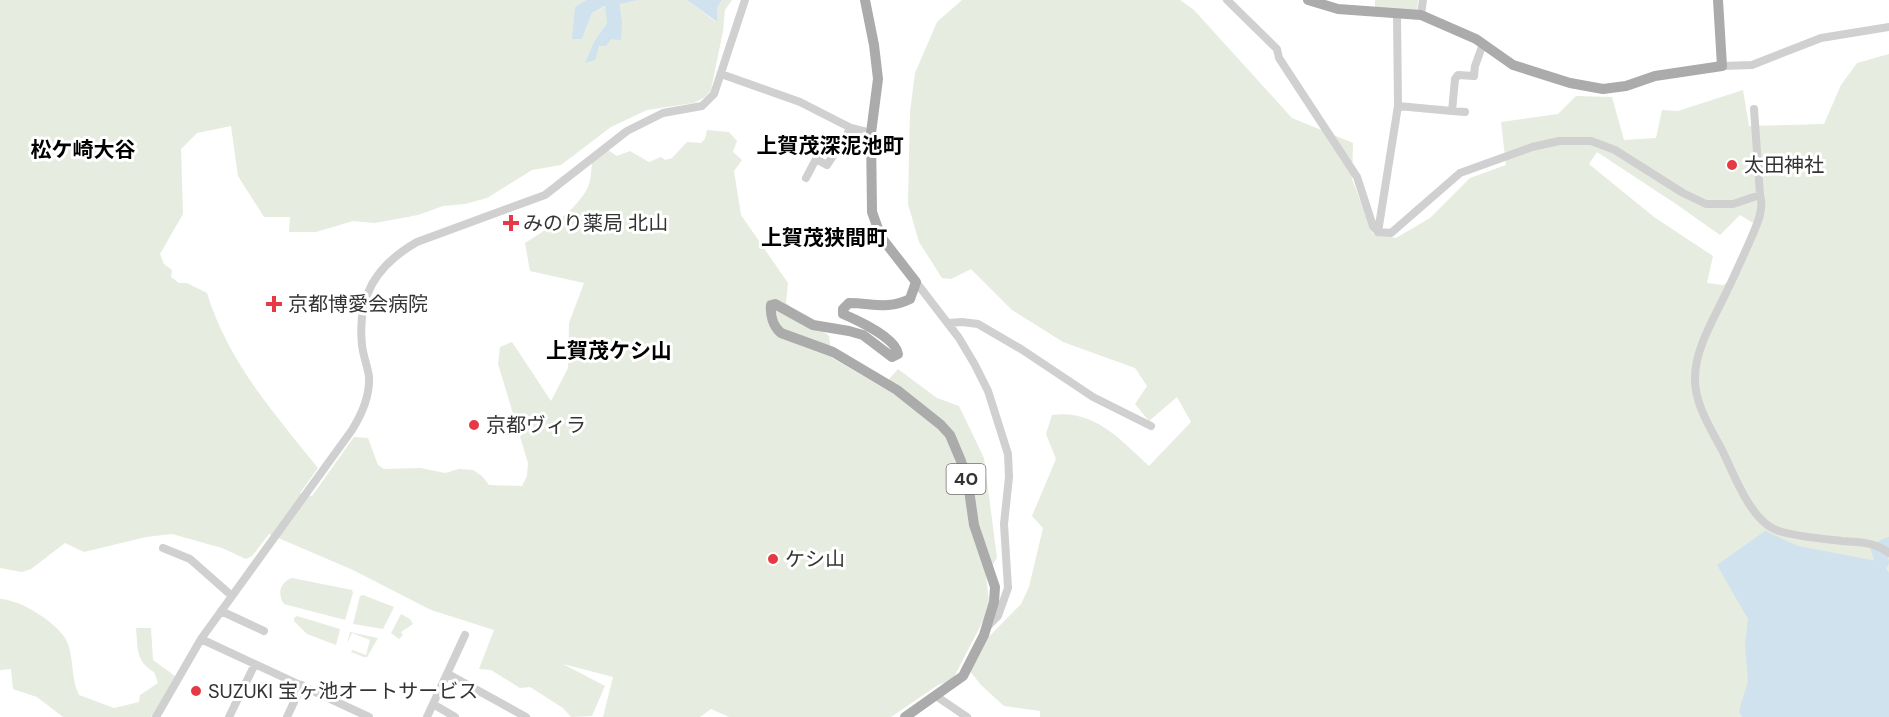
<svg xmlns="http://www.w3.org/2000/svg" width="1889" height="717" font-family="'DM Sans','Noto Sans JP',sans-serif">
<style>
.green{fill:#e6ecdf;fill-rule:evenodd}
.water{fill:#cfe2ee}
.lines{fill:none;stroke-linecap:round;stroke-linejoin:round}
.river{stroke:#cfe2ee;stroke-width:14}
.minor{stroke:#d0d0d0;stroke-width:8}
.major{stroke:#ababab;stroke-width:10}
.poi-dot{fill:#e63946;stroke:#fff;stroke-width:2}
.labels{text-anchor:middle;stroke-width:6;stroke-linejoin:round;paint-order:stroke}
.shield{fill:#fff;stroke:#707070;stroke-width:1.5}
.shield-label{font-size:18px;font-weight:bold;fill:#333}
.poi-label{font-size:20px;fill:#333;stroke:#fff;text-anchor:start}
.neighbourhood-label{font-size:21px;font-weight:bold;fill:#000;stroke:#fff}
</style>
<rect width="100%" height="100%" fill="#fff"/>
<path class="green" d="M 0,0 L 586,0 L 575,7 L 582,39 L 592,13 L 606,6 L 607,23 L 595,40 L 599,46 L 622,20 L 620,3 L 638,0 L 687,0 L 716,22 L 717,8 L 722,0 L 732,0 L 725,10 L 723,31 L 711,90 L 705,97 L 694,103 L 647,110 L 611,127 L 561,165 L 532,170 L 487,198 L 465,204 L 443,206 L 418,215 L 375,223 L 353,221 L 316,232 L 289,232 L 290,217 L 264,217 L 238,176 L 231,126 L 197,133 L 181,149 L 183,214 L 160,254 L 164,264 L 172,270 L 171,277 L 179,283 L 187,283 L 207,293 C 228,362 274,413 318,468 L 300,493 L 312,496 L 354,437 L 368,438 L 378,465 L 384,469 L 421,468 L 445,473 L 459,469 L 473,470 L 482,476 L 489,485 L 522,486 L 527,476 L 528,463 L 498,364 L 500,347 L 512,342 L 551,401 L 568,368 L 569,323 L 584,283 L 530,271 L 525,243 C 546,230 570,215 584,194 C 591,185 591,173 592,162 L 608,150 L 617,156 L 630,151 L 649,162 L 661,157 L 665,160 L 672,158 L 687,142 L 701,143 L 705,139 L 707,130 L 729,132 L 737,141 L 733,152 L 742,160 L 734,171 L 741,215 L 788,283 L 786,303 L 829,336 L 832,358 L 882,387 L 898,369 L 937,398 L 959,406 L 984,458 L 997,558 L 986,576 L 989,601 L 984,619 L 952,681 L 938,685 L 891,717 L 729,717 L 711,709 L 700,717 L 603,717 L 613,677 L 563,664 L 605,686 L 592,716 L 571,717 L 563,708 L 530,687 L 520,688 L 491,670 L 479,669 L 494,630 L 431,610 L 353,570 L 269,534 L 252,556 L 246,559 L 222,548 L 172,534 L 146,537 L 84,552 L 65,543 L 31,569 L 22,572 L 0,568 Z
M 962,0 L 1180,0 L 1194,10 L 1292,118 L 1353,143 L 1352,179 L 1373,234 L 1396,238 L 1430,218 L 1470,178 L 1506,165 L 1501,122 L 1558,114 L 1576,96 L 1612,97 L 1624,140 L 1656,138 L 1662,110 L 1678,111 L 1743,90 L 1749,126 L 1824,124 L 1841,85 L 1857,63 L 1889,54 L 1889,717 L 1040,717 L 1040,711 L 1004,706 L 981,685 L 969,670 L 974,652 L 1021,604 L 1029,587 L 1043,528 L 1032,516 L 1056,459 L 1046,434 L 1052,415 C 1094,409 1121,440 1149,466 L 1191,422 L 1177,397 L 1149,421 L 1135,404 L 1147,386 L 1135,368 L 1063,342 L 1012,310 L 971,269 L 951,279 L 942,278 L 919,242 L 908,204 L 910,112 L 915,73 L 937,22 ZM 1597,152 L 1676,204 L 1720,235 L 1740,215 L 1760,227 L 1738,276 L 1723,285 L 1707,283 L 1713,256 L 1654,217 L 1589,164 Z
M 1375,0 L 1418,0 L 1417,13 L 1375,10 Z
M 292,578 L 352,590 L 353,593 L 345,620 L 284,604 C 277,594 280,582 292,578 Z
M 363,595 L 394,607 L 383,629 L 353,624 L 360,596 Z
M 0,599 C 20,599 62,625 68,644 C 74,661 71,679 79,695 L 114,708 L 139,702 L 140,695 L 158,683 L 154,672 C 135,661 138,647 136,628 L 151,628 L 153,660 L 175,676 L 155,712 L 151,717 L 63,717 L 37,697 L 13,689 L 11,669 L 0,670 Z
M 401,614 L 410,619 L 413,624 L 401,632 L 403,635 L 399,639 L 391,633 Z
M 297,616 L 340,629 L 336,645 L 307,634 L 294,621 L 294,618 Z
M 350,632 L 378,638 L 367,657 L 364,657 L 351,652 L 352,650 L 366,655 L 370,640 L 352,633 L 347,644 Z"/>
<path class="water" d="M 586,0 L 638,0 L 620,4 L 622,20 L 621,40 L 611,39 L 606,46 L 599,46 L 595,60 L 585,63 L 595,40 L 607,23 L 605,6 L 592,13 L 582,39 L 572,39 L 575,7 Z
M 687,0 L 722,0 L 717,8 L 717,22 Z
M 1765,531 L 1798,546 L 1882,562 L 1889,573 L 1889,717 L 1742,717 L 1739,711 L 1748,681 L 1745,645 L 1748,619 L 1717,565 Z"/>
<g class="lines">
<path class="river" d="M 1882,562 L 1878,549 L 1889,544"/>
<path class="minor" d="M 1227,0 L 1277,49 L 1279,58 L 1357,177 L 1373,226 L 1378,232
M 1397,14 L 1398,106 L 1378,232 L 1391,233 L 1460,173 L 1532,147 L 1559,141 L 1591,141 L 1615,150 L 1683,193 L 1706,204 L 1733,204 L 1760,195
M 1421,15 L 1423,0
M 1722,66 L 1752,65 L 1821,38 L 1889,27
M 721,74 L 800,102 L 851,128 L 871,133
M 1398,106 L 1452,111 L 1455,79 L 1458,75 L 1474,76 L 1475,66 L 1483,44
M 1754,109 L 1760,195 C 1765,210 1755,229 1749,243 C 1741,261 1733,279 1724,297 C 1712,322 1695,350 1695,378 C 1694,403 1711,429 1722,450 C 1734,474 1749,517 1774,529 C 1788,536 1825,539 1842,541 C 1859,542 1875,542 1889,553
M 1452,111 L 1465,112
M 806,178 L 816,159 L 827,165 L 851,128
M 916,282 L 959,338 L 975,365 L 988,391 L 1008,454 L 1009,477 L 1004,524 L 1008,588 L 998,616 L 987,627
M 948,323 L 962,322 L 978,324 L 1021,349 L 1093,397 L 1151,426
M 163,548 L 190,559 L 232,596
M 221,611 L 264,631
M 201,639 L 369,717
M 448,674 L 526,717
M 936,696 L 967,717
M 433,704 L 455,717
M 156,717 L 201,639 L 352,430 C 362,414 370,396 369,377 C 368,367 363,356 362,345 C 357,297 375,266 417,242 L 545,195 L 627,131 L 663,113 L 702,106 L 714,94 L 745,0
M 229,717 L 255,664
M 287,717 L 302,685
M 427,717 L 465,635"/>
<path class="major" d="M 865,0 L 874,45 L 878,79 L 871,133 L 872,212 L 881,237 L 916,282 L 910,299 C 887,310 873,303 849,303 L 843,309 L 843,314 C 857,320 896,338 898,354 L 892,357 L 863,335 L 849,331 L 813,325 L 775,304 L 771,305 C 770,315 773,326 781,333 L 833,352 L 897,390 L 941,425 L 950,435 L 961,461 L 968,483 L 974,525 L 995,587 L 994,602 L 984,635 L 963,676 L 905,717
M 1308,0 L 1338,9 L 1421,15 L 1476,39 L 1513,65 L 1570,83 L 1603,89 L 1626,86 L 1655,76 L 1722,66 L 1718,0"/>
</g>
<g class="poi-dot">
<circle cx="1732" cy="165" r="6"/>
<path d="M508 214h6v6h6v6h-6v6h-6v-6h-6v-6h6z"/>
<path d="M271 295h6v6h6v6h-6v6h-6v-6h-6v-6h6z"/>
<circle cx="474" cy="425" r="6"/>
<circle cx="773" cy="559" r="6"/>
<circle cx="196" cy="691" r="6"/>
</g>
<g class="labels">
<rect class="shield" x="946.5" y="464" width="39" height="30" rx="4.5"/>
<g class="shield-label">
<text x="966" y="485">40</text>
</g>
<g class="poi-label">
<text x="1744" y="172">太田神社</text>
<text x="523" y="230">みのり薬局 北山</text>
<text x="288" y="311">京都博愛会病院</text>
<text x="486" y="432">京都ヴィラ</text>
<text x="785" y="566">ケシ山</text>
<text x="208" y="698">SUZUKI 宝ヶ池オートサービス</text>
</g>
<g class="neighbourhood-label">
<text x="830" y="153">上賀茂深泥池町</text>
<text x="83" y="157">松ケ崎大谷</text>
<text x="824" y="245">上賀茂狭間町</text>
<text x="609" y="358">上賀茂ケシ山</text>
</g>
</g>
</svg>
